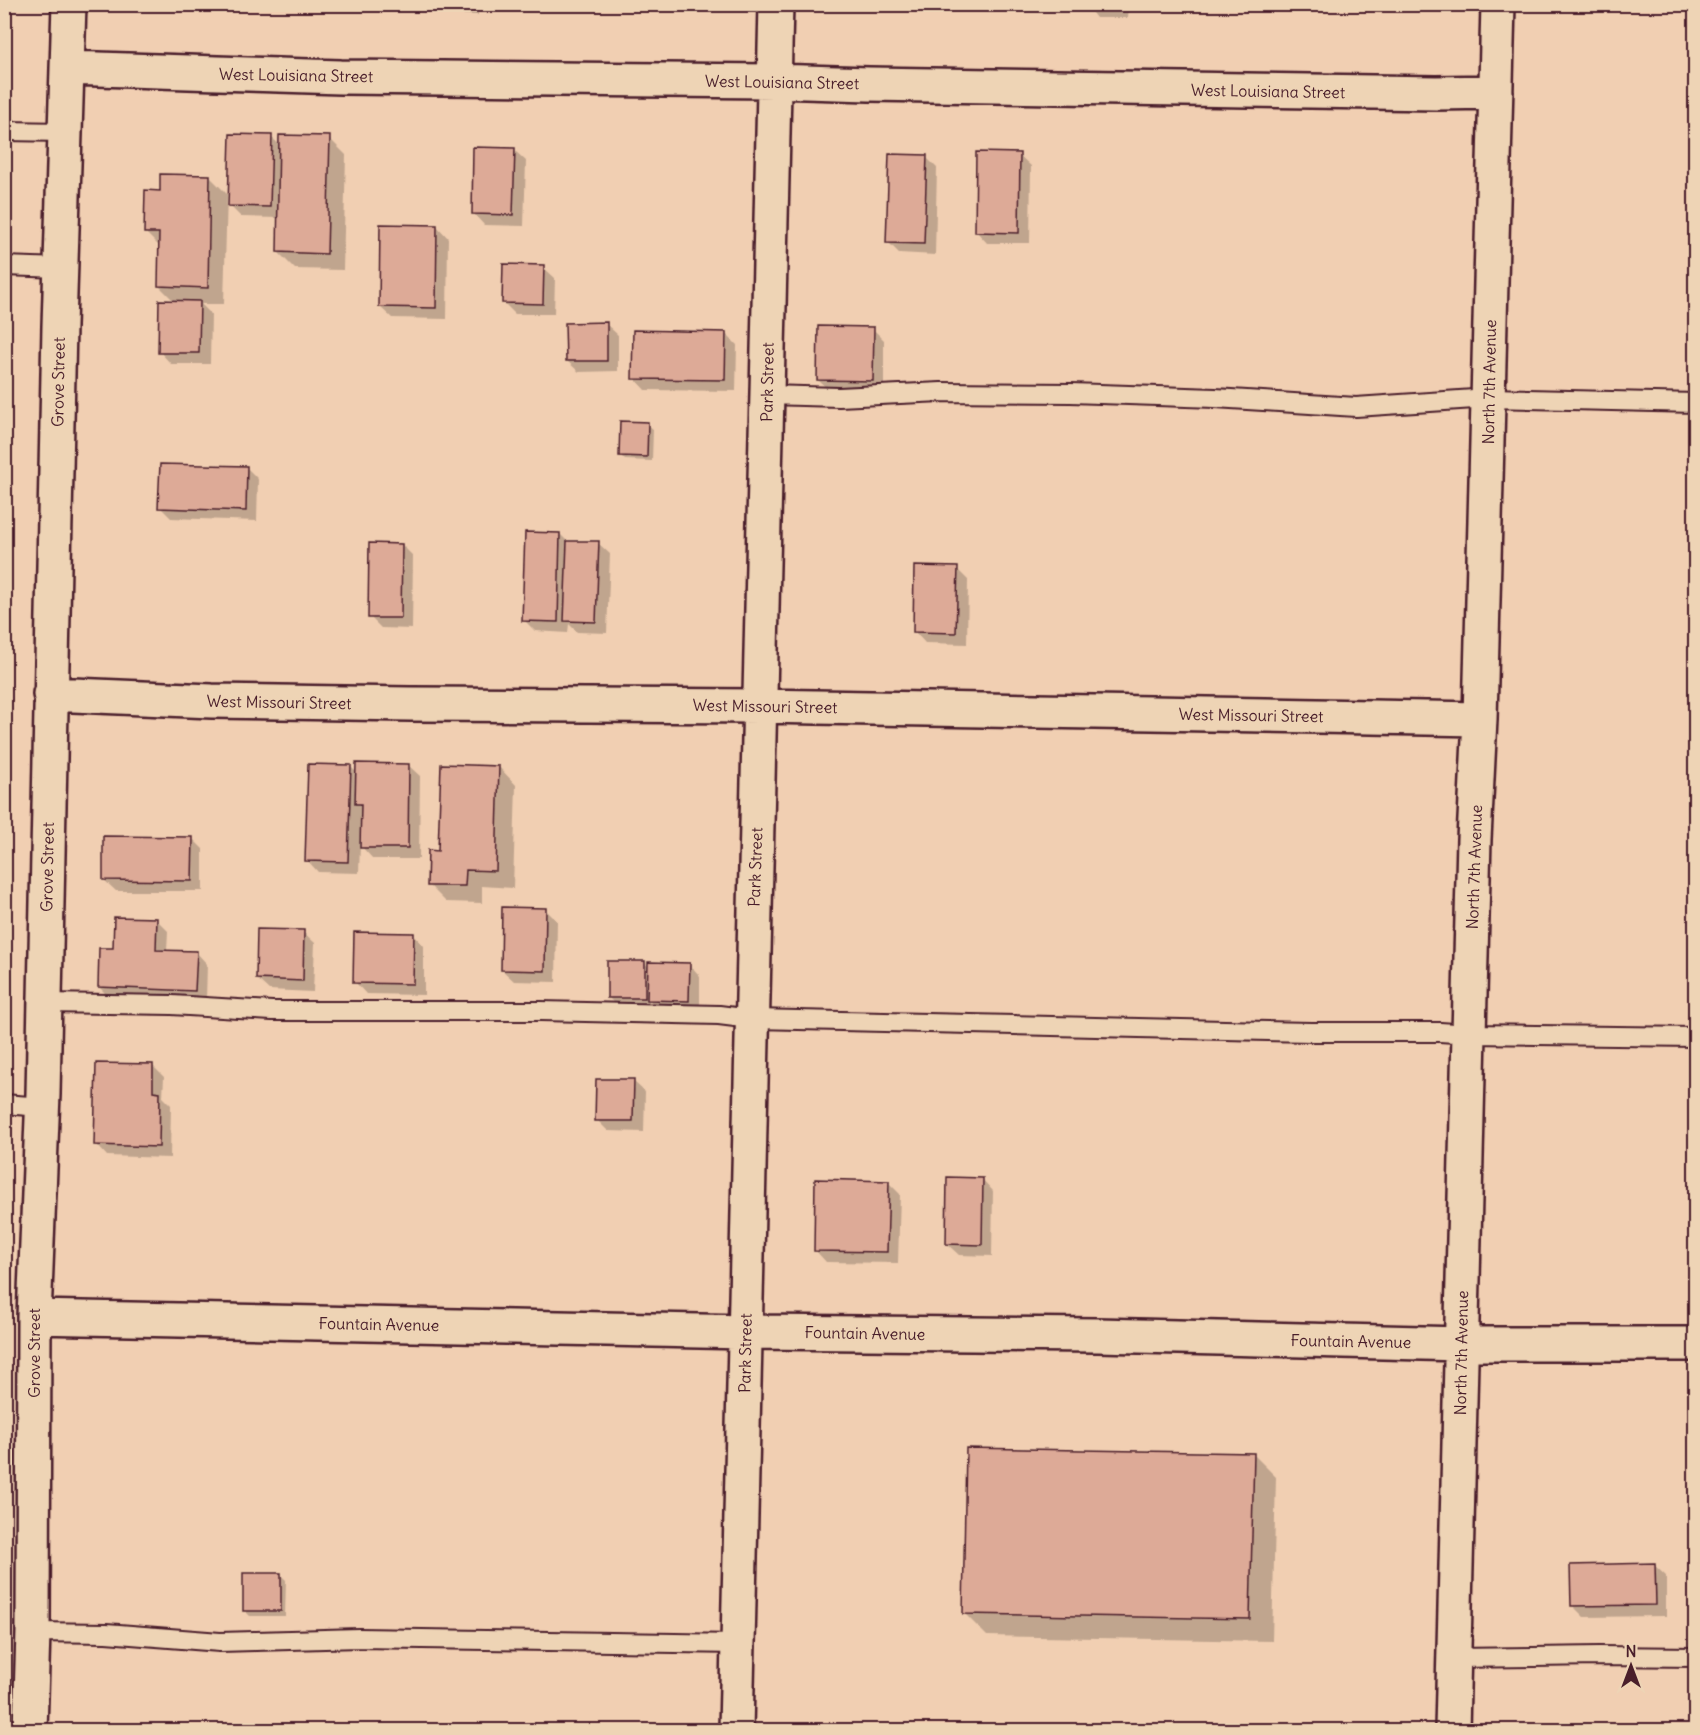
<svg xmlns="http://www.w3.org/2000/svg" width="1700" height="1735" font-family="Delius,sans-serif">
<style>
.shadow{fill:#0003}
.building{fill:#ddaa97;stroke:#4a1f2b;stroke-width:1.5}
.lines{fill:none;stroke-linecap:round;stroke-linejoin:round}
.service-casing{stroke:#4a1f2b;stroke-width:22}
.minor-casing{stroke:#4a1f2b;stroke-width:38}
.service{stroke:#eed4b5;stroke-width:18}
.minor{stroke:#eed4b5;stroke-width:33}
.labels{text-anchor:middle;stroke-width:4.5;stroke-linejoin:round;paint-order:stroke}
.street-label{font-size:16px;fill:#4a1f2b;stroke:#eed4b5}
</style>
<rect width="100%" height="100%" fill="#f1cfb2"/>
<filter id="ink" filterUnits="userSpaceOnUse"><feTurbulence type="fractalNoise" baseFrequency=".0167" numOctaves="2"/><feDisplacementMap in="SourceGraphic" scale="12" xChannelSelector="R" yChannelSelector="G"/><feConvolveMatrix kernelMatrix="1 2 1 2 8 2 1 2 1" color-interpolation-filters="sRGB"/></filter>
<g filter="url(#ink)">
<path class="shadow" d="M 429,4 L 478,4 L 478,15 L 438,14 Z
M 1085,4 L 1129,4 L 1128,18 L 1096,18 Z
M 271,137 L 281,146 L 329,138 L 346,155 L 343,270 L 295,269 L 278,252 L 279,218 L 241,217 L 230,206 Z
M 514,150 L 526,161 L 524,226 L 484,225 L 473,213 Z
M 1019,155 L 1031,166 L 1030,243 L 987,243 L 976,231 Z
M 926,157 L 937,168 L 935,255 L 899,253 L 888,242 Z
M 210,177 L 227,194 L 224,304 L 201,304 L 211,314 L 210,364 L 171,364 L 160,352 L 175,302 L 159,286 L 160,247 L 146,233 L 161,192 Z
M 437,226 L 448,238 L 447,319 L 392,318 L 380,307 Z
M 543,267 L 555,278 L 554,314 L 515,314 L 504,303 Z
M 606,324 L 618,335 L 618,371 L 579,372 L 567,361 Z
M 873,329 L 884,340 L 884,392 L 830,391 L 818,380 Z
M 725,333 L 737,345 L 736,391 L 645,390 L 634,378 Z
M 647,424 L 653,429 L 652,461 L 625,460 L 620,455 Z
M 247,468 L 258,479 L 257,521 L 171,518 L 160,507 Z
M 560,534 L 568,542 L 598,543 L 610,554 L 607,633 L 577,632 L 569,624 L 568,633 L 535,631 L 524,620 Z
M 402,545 L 413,556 L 412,629 L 381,628 L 370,617 Z
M 957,569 L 968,580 L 967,644 L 925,643 L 914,631 Z
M 408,765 L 420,776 L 419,859 L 373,859 L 360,845 L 359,873 L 318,872 L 307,860 L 350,766 L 357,773 Z
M 499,767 L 516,785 L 513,888 L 482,886 L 482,903 L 446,902 L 429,885 L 440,852 Z
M 192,838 L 203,849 L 203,891 L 116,891 L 104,880 Z
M 546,910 L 557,921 L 556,982 L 514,981 L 502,970 Z
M 157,920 L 168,931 L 167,951 L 196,952 L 207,964 L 206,1001 L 110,998 L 99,987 L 114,950 Z
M 303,932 L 315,943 L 313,992 L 269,990 L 257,979 Z
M 413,934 L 424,946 L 424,995 L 366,994 L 355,982 Z
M 645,963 L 649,968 L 689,964 L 700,976 L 700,1012 L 660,1010 L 649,1000 L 649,1003 L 614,1003 L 608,997 Z
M 153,1066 L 164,1077 L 163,1097 L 171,1105 L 170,1158 L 107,1156 L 96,1144 Z
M 633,1081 L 645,1092 L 644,1132 L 608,1131 L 597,1120 Z
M 982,1179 L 993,1191 L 992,1256 L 959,1255 L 947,1244 Z
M 888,1182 L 900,1194 L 898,1263 L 826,1262 L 815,1250 Z
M 1253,1454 L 1276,1477 L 1272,1641 L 987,1636 L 964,1613 Z
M 1654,1565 L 1666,1576 L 1666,1616 L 1584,1617 L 1572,1605 Z
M 281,1575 L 286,1580 L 285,1616 L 250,1616 L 244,1610 Z"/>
<path class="building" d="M 1083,4 L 1118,4 L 1117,8 L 1083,7 Z
M 230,134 L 272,135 L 270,207 L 228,206 Z
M 279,135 L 330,136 L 327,254 L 277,252 Z
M 473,147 L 515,148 L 513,215 L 472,214 Z
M 976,152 L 1020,153 L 1019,233 L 975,232 Z
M 889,154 L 927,155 L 924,244 L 886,243 Z
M 160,174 L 210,175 L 208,288 L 158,286 L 159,233 L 144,233 L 145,190 L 160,191 Z
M 380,224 L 437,225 L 436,308 L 379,307 Z
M 503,264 L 544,265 L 543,304 L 502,303 Z
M 159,300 L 200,301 L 199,353 L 158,353 Z
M 607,322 L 607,361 L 566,361 L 565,323 Z
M 818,326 L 874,327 L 873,381 L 817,380 Z
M 633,330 L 726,332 L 725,380 L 632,379 Z
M 620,421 L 648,422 L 647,457 L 619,456 Z
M 160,464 L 247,466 L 246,511 L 158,508 Z
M 525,532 L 560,533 L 558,622 L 522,621 Z
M 567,541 L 599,541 L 596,622 L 564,621 Z
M 369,543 L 402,544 L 401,618 L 368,618 Z
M 914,566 L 958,567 L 956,633 L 913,632 Z
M 356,763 L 409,764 L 408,848 L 360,848 L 361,804 L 355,804 Z
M 308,764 L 351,765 L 348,862 L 305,861 Z
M 441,764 L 499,766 L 496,871 L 466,870 L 465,886 L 427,886 L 428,850 L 438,851 Z
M 103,836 L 193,837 L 192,881 L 103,880 Z
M 502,907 L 546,908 L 545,971 L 501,970 Z
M 114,917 L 157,918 L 156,950 L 197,951 L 195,991 L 98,987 L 99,948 L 113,948 Z
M 257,929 L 304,930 L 303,981 L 256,979 Z
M 354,932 L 414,933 L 413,984 L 353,983 Z
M 607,961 L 645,961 L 645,998 L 607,998 Z
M 648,962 L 690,963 L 689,1001 L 647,1000 Z
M 96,1063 L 153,1064 L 153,1091 L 160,1092 L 159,1147 L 94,1145 Z
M 596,1079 L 634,1079 L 633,1121 L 595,1121 Z
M 947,1177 L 983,1178 L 982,1245 L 946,1244 Z
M 815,1179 L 889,1181 L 887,1252 L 814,1251 Z
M 966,1448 L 1254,1453 L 1250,1619 L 963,1614 Z
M 1655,1563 L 1656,1605 L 1571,1606 L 1570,1565 Z
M 243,1573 L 281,1573 L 281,1611 L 243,1611 Z"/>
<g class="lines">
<g class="service-casing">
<path id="service" d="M 4,131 L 65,132
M 4,266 L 61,268
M 767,395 L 839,397 L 941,392 L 1071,393 L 1215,398 L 1356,407 L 1489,398 L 1696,403
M 45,1003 L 172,1005 L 272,1011 L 541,1011 L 719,1015 L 751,1019 L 1311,1032 L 1440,1032 L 1469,1034 L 1696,1037
M 4,1104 L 42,1107
M 33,1632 L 106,1633 L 220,1642 L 359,1638 L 738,1644
M 1454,1658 L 1599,1656 L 1696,1657"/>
</g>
<g class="minor-casing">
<path id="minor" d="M 68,68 L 341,77 L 773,81 L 869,84 L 1436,93 L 1496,92
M 50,694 L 212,701 L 410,704 L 760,706 L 1480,719
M 34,1317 L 746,1332 L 1098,1335 L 1462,1344 L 1696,1344
M 30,1730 L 33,1632 L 34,1317 L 43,1094 L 59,326 L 69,4
M 736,1730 L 776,4
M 1452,1730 L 1469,1034 L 1474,839 L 1480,719 L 1498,4"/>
</g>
<use href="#service" class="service"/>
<use href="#minor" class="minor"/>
</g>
</g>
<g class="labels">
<g class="street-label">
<text transform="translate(296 75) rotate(1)" y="6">West Louisiana Street</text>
<text transform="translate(782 82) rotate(1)" y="6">West Louisiana Street</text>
<text transform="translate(1268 91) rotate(1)" y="6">West Louisiana Street</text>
<text transform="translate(58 382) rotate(-89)" y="6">Grove Street</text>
<text transform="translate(767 382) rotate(-89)" y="6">Park Street</text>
<text transform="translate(1489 382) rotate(-89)" y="6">North 7th Avenue</text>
<text transform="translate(279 702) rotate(1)" y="6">West Missouri Street</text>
<text transform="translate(765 706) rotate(1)" y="6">West Missouri Street</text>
<text transform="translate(1251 715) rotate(1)" y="6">West Missouri Street</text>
<text transform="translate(47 867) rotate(-89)" y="6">Grove Street</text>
<text transform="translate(755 867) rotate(-88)" y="6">Park Street</text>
<text transform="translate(1474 867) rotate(-88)" y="6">North 7th Avenue</text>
<text transform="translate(379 1324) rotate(1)" y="6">Fountain Avenue</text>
<text transform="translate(865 1333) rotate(1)" y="6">Fountain Avenue</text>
<text transform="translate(1351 1341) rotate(1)" y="6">Fountain Avenue</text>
<text transform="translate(34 1353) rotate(-90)" y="6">Grove Street</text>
<text transform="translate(745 1353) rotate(-89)" y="6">Park Street</text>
<text transform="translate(1461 1353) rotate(-89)" y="6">North 7th Avenue</text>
</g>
</g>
<rect width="1700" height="1735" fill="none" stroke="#eed4b5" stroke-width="24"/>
<rect x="12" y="12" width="1676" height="1711" fill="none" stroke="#4a1f2b" stroke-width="2" filter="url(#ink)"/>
<g transform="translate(1631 1666)" stroke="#eed4b5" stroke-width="4.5" paint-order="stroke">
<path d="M0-4.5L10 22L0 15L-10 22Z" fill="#4a1f2b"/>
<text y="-9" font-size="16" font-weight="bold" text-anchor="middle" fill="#4a1f2b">N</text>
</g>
</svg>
